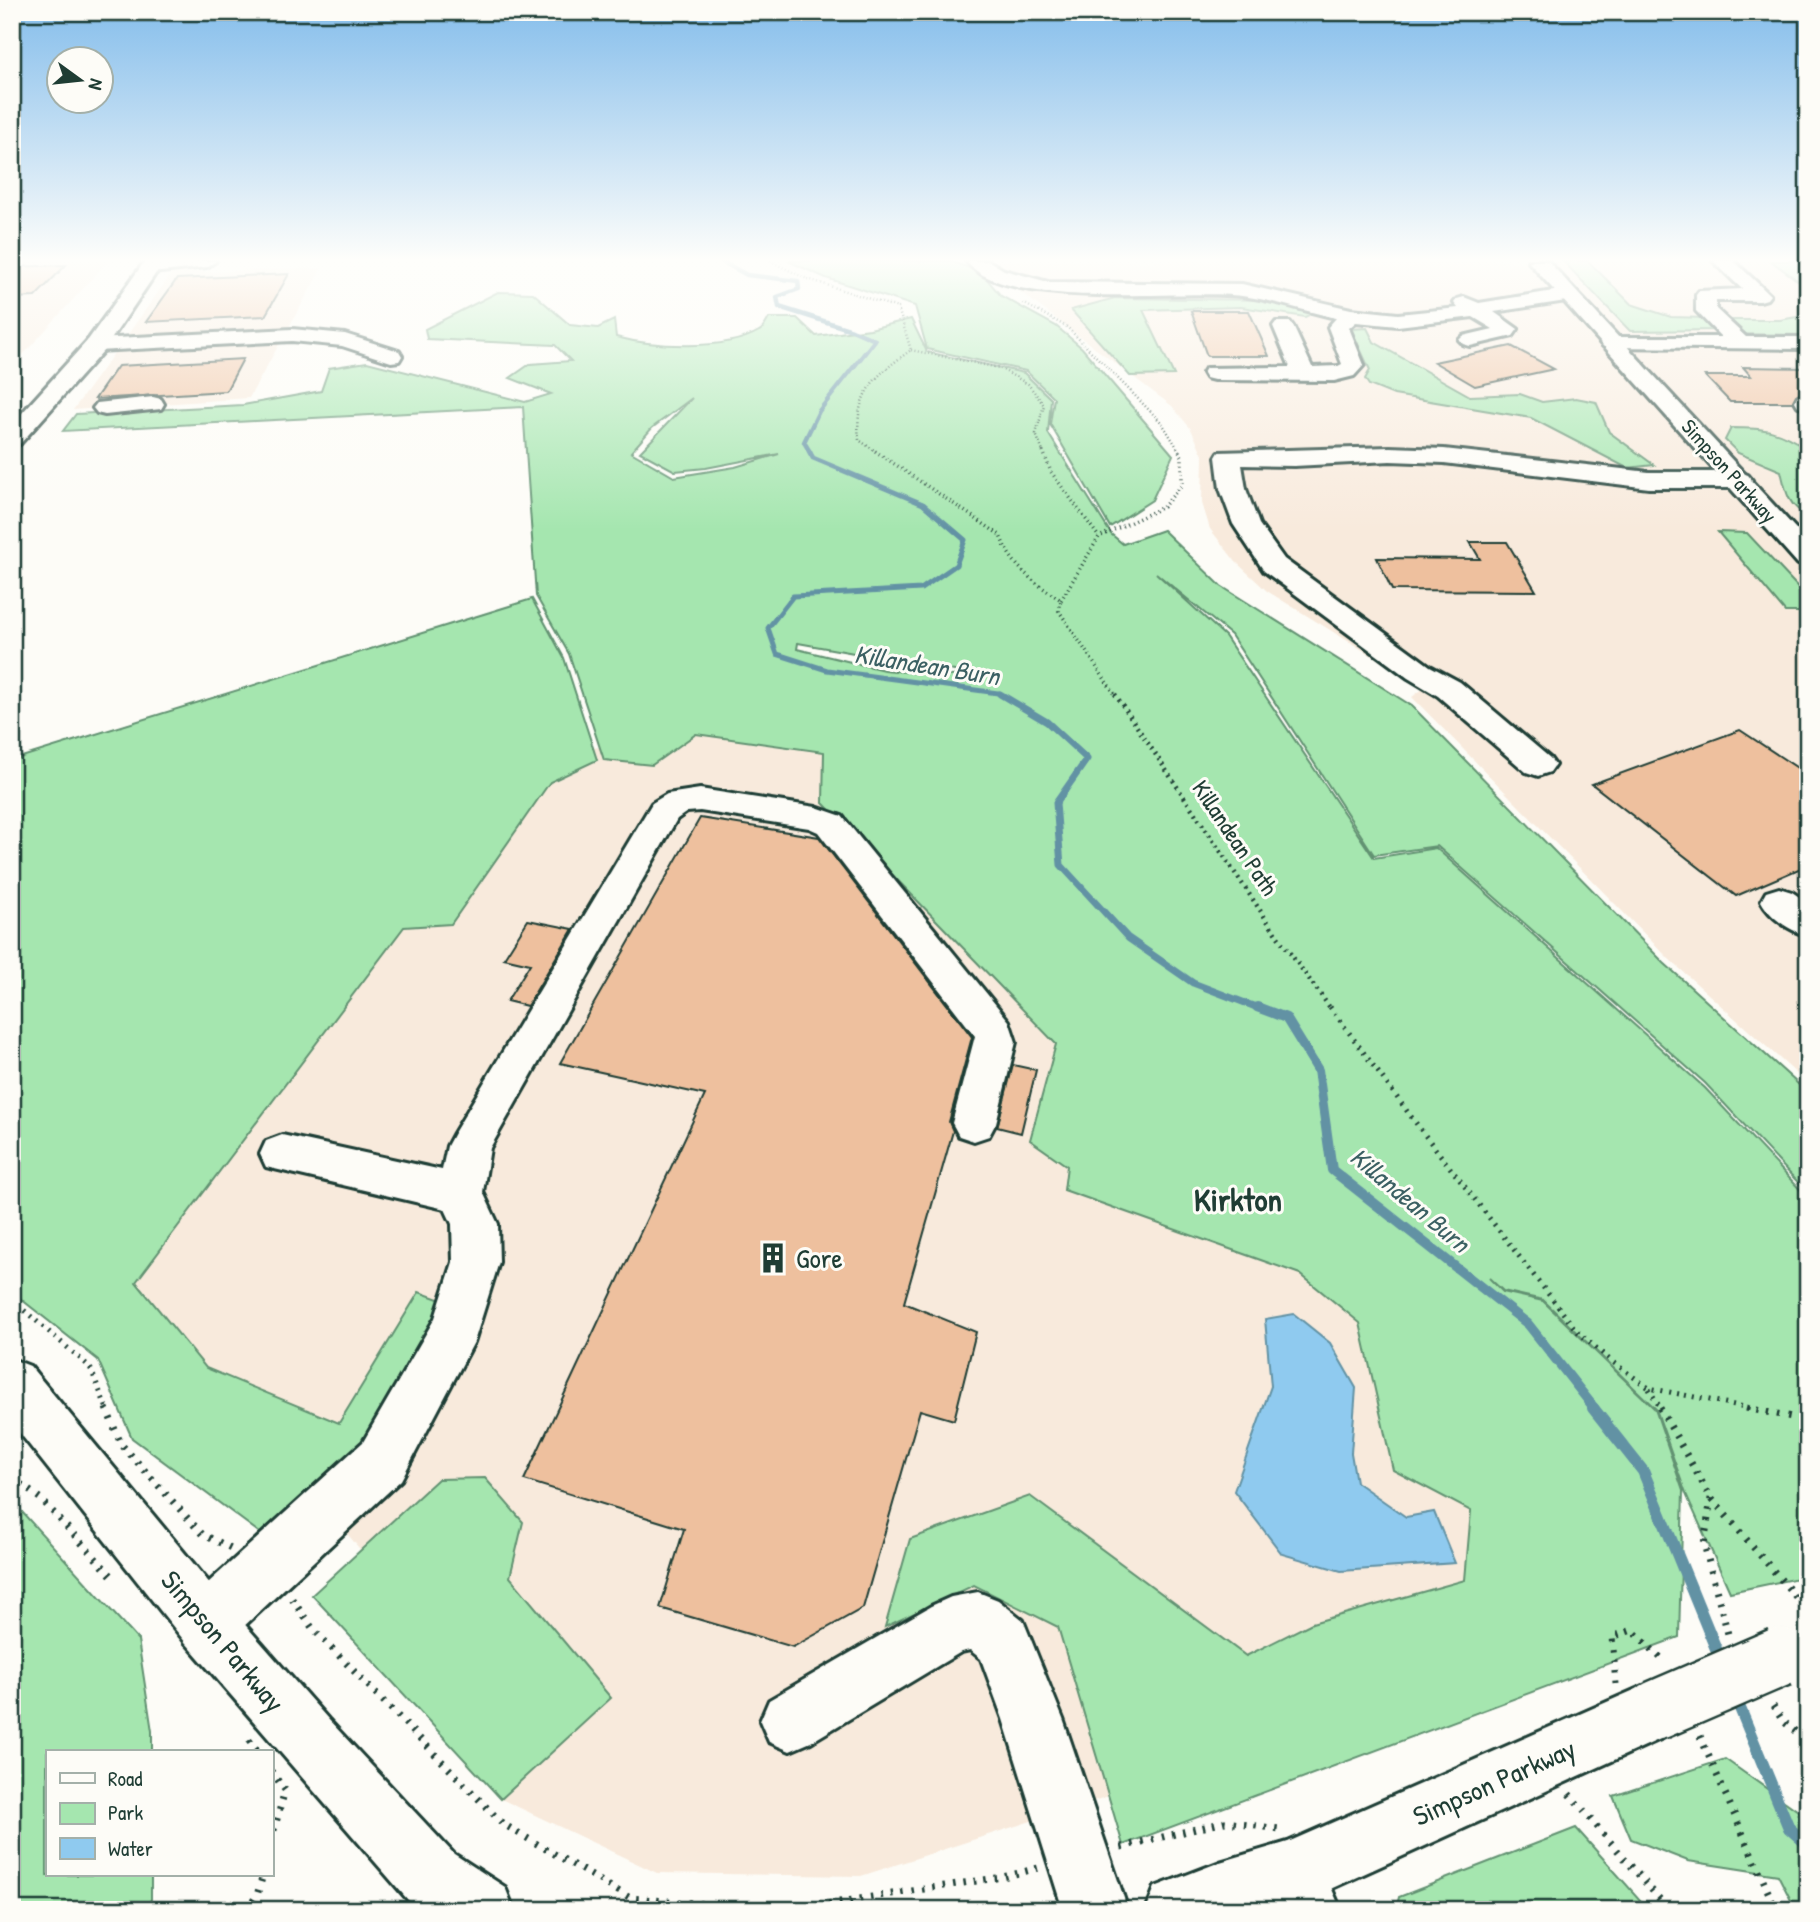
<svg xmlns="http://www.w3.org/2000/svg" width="1820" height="1922" font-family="'Patrick Hand',sans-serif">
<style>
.built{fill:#f8eadc}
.green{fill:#a5e6af;stroke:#629272;stroke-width:2;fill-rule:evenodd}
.water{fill:#8fcaef;stroke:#6292a4;stroke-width:2}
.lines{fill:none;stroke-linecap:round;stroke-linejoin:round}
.stream-far4{stroke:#6292a4;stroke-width:4.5}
.stream-far3{stroke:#6292a4;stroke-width:5}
.stream-far2{stroke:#6292a4;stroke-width:7}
.stream-far1{stroke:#6292a4;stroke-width:10}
.stream{stroke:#6292a4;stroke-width:12}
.building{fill:#eec09e;stroke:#1f3d34;stroke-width:2}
.minor-casing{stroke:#1f3d34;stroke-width:6}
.major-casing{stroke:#1f3d34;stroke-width:6}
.path-far4{stroke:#1f3d34;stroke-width:2.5;stroke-dasharray:1 2.5;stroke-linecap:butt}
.path-far3{stroke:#1f3d34;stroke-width:3.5;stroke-dasharray:1 3.5;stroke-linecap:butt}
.path-far2{stroke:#1f3d34;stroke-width:4.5;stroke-dasharray:2 4.5;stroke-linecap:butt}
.path-far1{stroke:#1f3d34;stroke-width:5;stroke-dasharray:2 6;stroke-linecap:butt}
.path{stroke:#1f3d34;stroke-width:7;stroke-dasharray:2.5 8;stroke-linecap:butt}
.minor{fill:#fdfcf7;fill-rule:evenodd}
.major{fill:#fdfcf7;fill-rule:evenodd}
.major-bridge-casing{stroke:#1f3d34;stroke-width:63;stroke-linecap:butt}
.major-bridge{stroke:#fdfcf7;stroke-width:58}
.labels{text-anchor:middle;stroke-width:6;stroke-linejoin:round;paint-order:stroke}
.far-street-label{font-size:21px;fill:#1f3d34;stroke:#fdfcf7}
.street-label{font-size:24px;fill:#1f3d34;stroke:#fdfcf7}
.water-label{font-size:26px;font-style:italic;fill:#3b6063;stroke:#fdfcf7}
.near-poi-label{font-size:28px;fill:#1f3d34;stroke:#fdfcf7;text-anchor:start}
.near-street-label{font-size:28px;fill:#1f3d34;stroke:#fdfcf7}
.district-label{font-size:32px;font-weight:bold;fill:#1f3d34;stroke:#fdfcf7}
</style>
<rect width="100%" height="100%" fill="#fdfcf7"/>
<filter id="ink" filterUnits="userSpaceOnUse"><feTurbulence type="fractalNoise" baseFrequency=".0143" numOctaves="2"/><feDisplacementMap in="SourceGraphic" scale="14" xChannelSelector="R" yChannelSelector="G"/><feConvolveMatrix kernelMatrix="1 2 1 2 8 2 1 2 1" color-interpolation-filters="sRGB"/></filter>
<g filter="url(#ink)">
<path class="built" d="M 12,261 L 108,261 L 12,367 Z
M 993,261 L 1808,261 L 1808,1084 L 1668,958 L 1412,697 L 1424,688 L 1267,591 L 1236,562 L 1210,529 L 1202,503 L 1203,455 L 1191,429 L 1172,406 L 1019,291 L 1011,270 Z
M 322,268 L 249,398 L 73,410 L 172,273 Z
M 772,718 L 912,744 L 1437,1374 L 1533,1546 L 1298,1735 L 861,1876 L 657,1873 L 501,1799 L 494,1712 L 270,1440 L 118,1314 L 152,1226 L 390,863 L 581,750 Z"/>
<path class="green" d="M 788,261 L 950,261 L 981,272 L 1001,296 L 1056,326 L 1082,348 L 1173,455 L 1152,500 L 1110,527 L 1050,424 L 1054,398 L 1026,371 L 927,349 L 915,306 L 826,278 Z
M 1563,261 L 1588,261 L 1631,304 L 1671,317 L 1707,318 L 1718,330 L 1630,331 Z
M 1771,261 L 1808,261 L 1808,288 Z
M 498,292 L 533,293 L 570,325 L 598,328 L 614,320 L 616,337 C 653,347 725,351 759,331 C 764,329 766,323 769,318 L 797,318 L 816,336 L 870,329 L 911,319 L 927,352 L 1024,373 L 1051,399 L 1048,433 L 1111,534 L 1123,544 L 1163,530 L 1221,586 L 1412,706 L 1664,963 L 1808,1093 L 1808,1193 L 1705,1083 L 1437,846 L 1374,855 L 1231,635 L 1156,573 L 1225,636 L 1374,858 L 1436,848 L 1705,1088 L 1808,1198 L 1808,1576 L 1730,1592 L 1686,1494 L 1656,1409 L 1543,1300 L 1503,1291 L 1489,1278 L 1503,1292 L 1543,1301 L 1655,1409 L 1683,1491 L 1679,1637 L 1123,1845 L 1058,1627 L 974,1585 L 885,1627 L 910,1539 L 1030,1496 L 1246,1656 L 1312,1623 L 1465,1580 L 1471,1511 L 1393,1470 L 1360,1323 L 1300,1274 L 1064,1190 L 1067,1166 L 1030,1140 L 1056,1044 L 823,803 L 824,752 L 696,734 L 652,765 L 604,760 L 569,654 L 536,596 L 523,407 L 63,431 L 76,414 L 243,405 L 321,391 L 329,368 L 367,362 L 525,402 L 551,394 L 510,378 L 530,364 L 571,361 L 555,345 L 427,339 L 425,329 ZM 692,398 L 640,452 L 675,471 L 706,468 L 779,454 L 735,467 L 674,477 L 631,452 L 652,428 ZM 798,643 L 960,672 L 961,673 L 953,676 L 884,670 L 797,649 Z
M 1115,298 L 1268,300 L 1315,312 L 1305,317 L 1241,307 L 1143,310 L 1174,375 L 1130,376 L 1071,310 Z
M 1808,315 L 1808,335 L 1741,334 L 1729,320 L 1780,320 Z
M 1367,328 L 1374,342 L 1470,396 L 1520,394 L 1542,402 L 1576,398 L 1596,402 L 1609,432 L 1654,465 L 1627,468 L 1531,418 L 1394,395 L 1369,385 L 1365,379 L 1370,370 L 1351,329 Z
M 1731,428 C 1767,428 1778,430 1808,449 L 1808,514 C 1788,509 1785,488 1781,471 L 1738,453 L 1725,440 Z
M 1718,532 L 1747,533 L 1808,598 L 1808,612 L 1785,612 Z
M 532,599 L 564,658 L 597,760 L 550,782 L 451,924 L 404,927 L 136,1282 L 206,1368 L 339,1423 L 419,1292 L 452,1304 L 350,1472 L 268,1539 L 132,1438 L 98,1360 L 12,1292 L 12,760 Z
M 485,1478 L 523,1522 L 510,1577 L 611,1698 L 501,1799 L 312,1595 L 438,1479 Z
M 12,1501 L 138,1640 L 152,1731 L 152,1752 L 47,1752 L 47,1875 L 151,1875 L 151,1899 L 147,1910 L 12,1910 Z
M 1725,1759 L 1808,1818 L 1808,1910 L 1796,1910 L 1778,1875 L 1688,1861 L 1631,1839 L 1613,1796 Z
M 1576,1828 L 1649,1910 L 1396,1910 L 1399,1897 Z"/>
<path class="water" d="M 1294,1314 L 1330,1343 L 1356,1388 L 1351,1453 L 1356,1482 L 1406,1517 L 1434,1512 L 1455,1563 L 1341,1571 L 1282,1554 L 1234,1491 L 1271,1386 L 1265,1319 Z"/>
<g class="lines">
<path class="stream-far4" d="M 721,261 L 747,275 L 798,281 L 799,289 L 777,297 L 779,307 L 852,330 L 875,340 L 819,411 L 804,442 L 810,452"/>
<path class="stream-far3" d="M 809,451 L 813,458 L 923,504 L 965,540 L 956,565 L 921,589 L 793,596 L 768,628 L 777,654 L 827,670 L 998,693 L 1003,696"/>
<path class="stream-far2" d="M 1000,694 L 1047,722 L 1087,759 L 1056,803 L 1061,865 L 1128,938 L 1193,983 L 1261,1009"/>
<path class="stream-far1" d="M 1257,1007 L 1286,1018 L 1318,1070 L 1332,1170 L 1528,1324 L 1595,1409"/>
<path class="stream" d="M 1593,1408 L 1643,1471 L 1721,1661
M 1735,1696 L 1789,1828 L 1808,1845"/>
</g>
<path class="building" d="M 66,265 L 35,297 L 12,298 L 12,267 Z
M 289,274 L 265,316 L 146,322 L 177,279 Z
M 1191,311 L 1249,311 L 1269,356 L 1207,356 Z
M 1511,346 L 1554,369 L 1475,386 L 1434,362 Z
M 243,359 L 226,391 L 95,399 L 118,366 Z
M 1743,367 L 1808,368 L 1808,392 L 1796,395 L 1793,402 L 1730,402 L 1705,376 L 1751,376 Z
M 1470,542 L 1507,542 L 1536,591 L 1392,590 L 1377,558 L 1480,559 Z
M 1740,730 L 1808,775 L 1808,865 L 1736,896 L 1592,784 Z
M 700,818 L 819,837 L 972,1037 L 949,1122 L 953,1131 L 904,1303 L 976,1332 L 954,1420 L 920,1410 L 863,1608 L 793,1647 L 660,1608 L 684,1529 L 524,1480 L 705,1095 L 560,1063 Z
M 528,920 L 573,929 L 527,1006 L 507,1001 L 530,964 L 504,958 Z
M 1013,1065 L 1036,1070 L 1021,1133 L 997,1127 Z"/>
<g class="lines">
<g class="minor-casing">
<path id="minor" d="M 151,261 L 216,261 L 207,267 L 151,273 L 144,271 L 141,267 Z
M 966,261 L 989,261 L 1004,270 L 1048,282 L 1242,284 L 1351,309 L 1398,314 L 1458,308 L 1454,303 L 1457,299 L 1464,297 L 1479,303 L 1566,289 L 1573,291 L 1576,295 L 1573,299 L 1566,301 L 1494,312 L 1518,329 L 1513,336 L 1470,346 L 1463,344 L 1459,340 L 1463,336 L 1493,329 L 1473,317 L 1398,326 L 1356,322 L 1349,328 L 1364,365 L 1354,376 L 1334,381 L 1214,380 L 1206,378 L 1203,373 L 1206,368 L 1290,367 L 1273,326 L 1276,322 L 1290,322 L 1293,326 L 1312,367 L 1338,366 L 1342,364 L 1328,327 L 1336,318 C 1305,311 1273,300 1242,296 C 1179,288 1007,313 966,261 Z
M 1713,261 L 1734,261 L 1770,295 L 1767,299 L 1760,301 L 1716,301 L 1716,309 L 1746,337 L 1808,337 L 1808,349 L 1604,347 L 1600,343 L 1604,339 L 1611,337 L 1721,337 L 1696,311 L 1696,295 L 1699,291 L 1742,289 Z
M 292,329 L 345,334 L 399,351 L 402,356 L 399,361 L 391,362 L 342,346 L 292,341 L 96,351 L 88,350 L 85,345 L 88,340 L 96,339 Z
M 1808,395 L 1808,409 L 1798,406 L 1795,401 L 1798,396 Z
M 153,397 L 161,399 L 164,404 L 161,409 L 105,415 L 97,413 L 93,408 L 97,403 Z
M 1390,447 L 1444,449 L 1649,472 L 1739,472 L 1748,475 L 1752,480 L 1748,485 L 1739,488 L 1649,488 L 1444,463 L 1390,461 L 1294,466 L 1242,465 L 1246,489 L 1259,524 L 1284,559 L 1430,666 L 1460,682 L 1550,758 L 1555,765 L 1550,772 L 1538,776 L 1526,772 L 1438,696 L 1408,678 L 1264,571 L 1233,524 L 1220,489 L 1216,457 L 1219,452 Z
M 700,789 L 816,807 L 842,816 L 1009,1021 L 1016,1042 L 996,1123 L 989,1136 L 974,1141 L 959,1136 L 952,1123 L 975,1036 L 818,832 L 809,828 L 700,811 L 687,812 L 677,819 L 490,1148 L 483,1192 L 498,1224 L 499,1262 L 474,1342 L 401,1480 L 226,1643 L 206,1652 L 186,1643 L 177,1623 L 186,1603 L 363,1442 L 435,1318 L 453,1262 L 452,1224 L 445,1209 L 266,1167 L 260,1154 L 266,1141 L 282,1135 L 442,1170 L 447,1146 L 454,1133 L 652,803 L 667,794 Z
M 1779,888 L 1792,892 L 1808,903 L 1808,936 C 1790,931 1770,918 1761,901 L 1766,892 Z
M 978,1592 L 998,1600 L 1023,1620 L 1063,1719 L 1128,1910 L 1063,1910 L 1003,1719 L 981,1659 L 970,1650 L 961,1652 L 811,1742 L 790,1751 L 769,1742 L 760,1721 L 769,1700 L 931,1606 L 951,1597 Z
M 1292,1841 L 1315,1850 L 1341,1910 L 1276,1910 L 1260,1873 L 1269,1850 Z"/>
</g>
<g class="major-casing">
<path id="major" d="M 145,261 L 164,261 L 104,350 L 20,444 L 12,446 L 12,424 L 88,340 Z
M 1528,261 L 1548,261 L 1808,542 L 1808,566 L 1798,564 Z
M 12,1359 L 30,1366 L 226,1603 L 328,1719 L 454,1854 L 505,1887 L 514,1910 L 424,1910 L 408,1900 L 186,1643 L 12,1423 Z
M 1657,1680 L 1678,1689 L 1687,1710 L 1678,1731 L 1315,1896 L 1276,1910 L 1146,1910 L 1155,1887 L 1220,1862 L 1288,1842 Z"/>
</g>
<path class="path-far4" d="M 770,261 L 805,278 L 898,308 L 911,350 C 875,376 854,392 859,440 L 877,452
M 1023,303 L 1067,327 L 1162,423 L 1180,452
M 911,350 L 999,368 L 1028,384 L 1044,405 L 1036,434 L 1043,452"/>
<path class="path-far3" d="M 875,451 L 1000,535 C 1011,566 1034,583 1061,600 L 1059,611 L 1116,696
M 1043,451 L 1051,472 L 1099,537
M 1061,600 L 1099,537 L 1163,507 L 1182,485 L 1182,456 L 1179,451"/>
<path class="path-far2" d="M 1115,694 L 1276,934 L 1331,1009"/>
<path class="path-far1" d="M 1330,1007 L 1424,1134 L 1577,1331 L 1610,1360 L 1649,1388 L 1755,1409
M 12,1300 L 90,1367 L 107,1409
M 1649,1389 L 1661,1409"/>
<path class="path" d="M 106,1408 L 121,1444 L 202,1534 L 231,1548
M 1660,1408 L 1711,1498 L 1808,1611
M 1746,1408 L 1808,1420
M 12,1478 L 41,1499 L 111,1575
M 1711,1498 L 1704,1544 L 1728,1634
M 292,1599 L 313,1629 L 503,1824 L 630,1898 L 778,1910
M 1616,1684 L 1612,1637 L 1632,1630 L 1665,1662
M 1773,1706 L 1783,1721 L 1808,1742
M 1700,1736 L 1776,1910
M 249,1740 L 258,1752
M 271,1771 L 285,1790 L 271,1841
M 1569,1794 L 1669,1910
M 1121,1847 L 1225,1822 L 1280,1829
M 247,1910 L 257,1895 L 263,1875
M 787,1910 L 1003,1877 L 1038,1868"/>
<use href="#minor" class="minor"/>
<use href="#major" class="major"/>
<g class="major-bridge-casing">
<path id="major-bridge" d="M 1657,1710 L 1780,1657"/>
</g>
<use href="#major-bridge" class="major-bridge"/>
</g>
</g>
<linearGradient id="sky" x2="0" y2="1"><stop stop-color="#84bdeb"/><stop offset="0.49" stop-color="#fefefb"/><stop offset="1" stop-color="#fefefb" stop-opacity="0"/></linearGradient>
<rect width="1820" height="530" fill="url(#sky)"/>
<defs>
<g id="building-bare" transform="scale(2.415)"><path d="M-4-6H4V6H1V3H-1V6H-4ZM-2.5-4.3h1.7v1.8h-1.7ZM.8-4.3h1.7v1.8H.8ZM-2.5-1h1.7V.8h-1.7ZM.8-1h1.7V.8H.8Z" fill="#1f3d34" stroke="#fdfcf7" stroke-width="2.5" paint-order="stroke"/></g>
</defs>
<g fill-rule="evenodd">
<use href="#building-bare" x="773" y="1258"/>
</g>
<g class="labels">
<g class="far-street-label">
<text transform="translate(1729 471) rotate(48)" y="7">Simpson Parkway</text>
</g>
<g class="street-label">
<text transform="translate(1235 838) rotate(56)" y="8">Killandean Path</text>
</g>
<g class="water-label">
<text transform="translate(927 665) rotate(9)" y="9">Killandean Burn</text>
<text transform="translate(1410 1200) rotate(40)" y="9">Killandean Burn</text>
</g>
<g class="near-poi-label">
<text x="796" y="1268">Gore</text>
</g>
<g class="near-street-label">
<text transform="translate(223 1641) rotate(50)" y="10">Simpson Parkway</text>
<text transform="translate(1494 1782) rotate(-24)" y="10">Simpson Parkway</text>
</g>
<g class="district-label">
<text x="1238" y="1211">Kirkton</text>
</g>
</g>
<rect width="1820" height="1922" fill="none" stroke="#fdfcf7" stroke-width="42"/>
<rect x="21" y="21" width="1778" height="1880" fill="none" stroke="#1f3d34" stroke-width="2.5" filter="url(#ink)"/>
<rect x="46" y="1750" width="228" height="126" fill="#fdfcf7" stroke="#a4b0a9" stroke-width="2"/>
<rect x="60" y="1773" width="35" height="10" fill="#fdfcf7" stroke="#a4b0a9" stroke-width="2"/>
<text x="108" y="1786" font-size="21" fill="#1f3d34">Road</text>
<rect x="60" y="1803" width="35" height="21" fill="#a5e6af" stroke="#a4b0a9" stroke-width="2"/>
<text x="108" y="1820" font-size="21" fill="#1f3d34">Park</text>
<rect x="60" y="1838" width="35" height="21" fill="#8fcaef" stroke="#a4b0a9" stroke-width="2"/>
<text x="108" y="1856" font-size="21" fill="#1f3d34">Water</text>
<g transform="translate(80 80) rotate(105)"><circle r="33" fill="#fdfcf7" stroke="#a4b0a9" stroke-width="2"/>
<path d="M0-5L12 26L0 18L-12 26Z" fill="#1f3d34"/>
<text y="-10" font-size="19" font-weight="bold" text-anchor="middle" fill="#1f3d34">N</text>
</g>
</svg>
